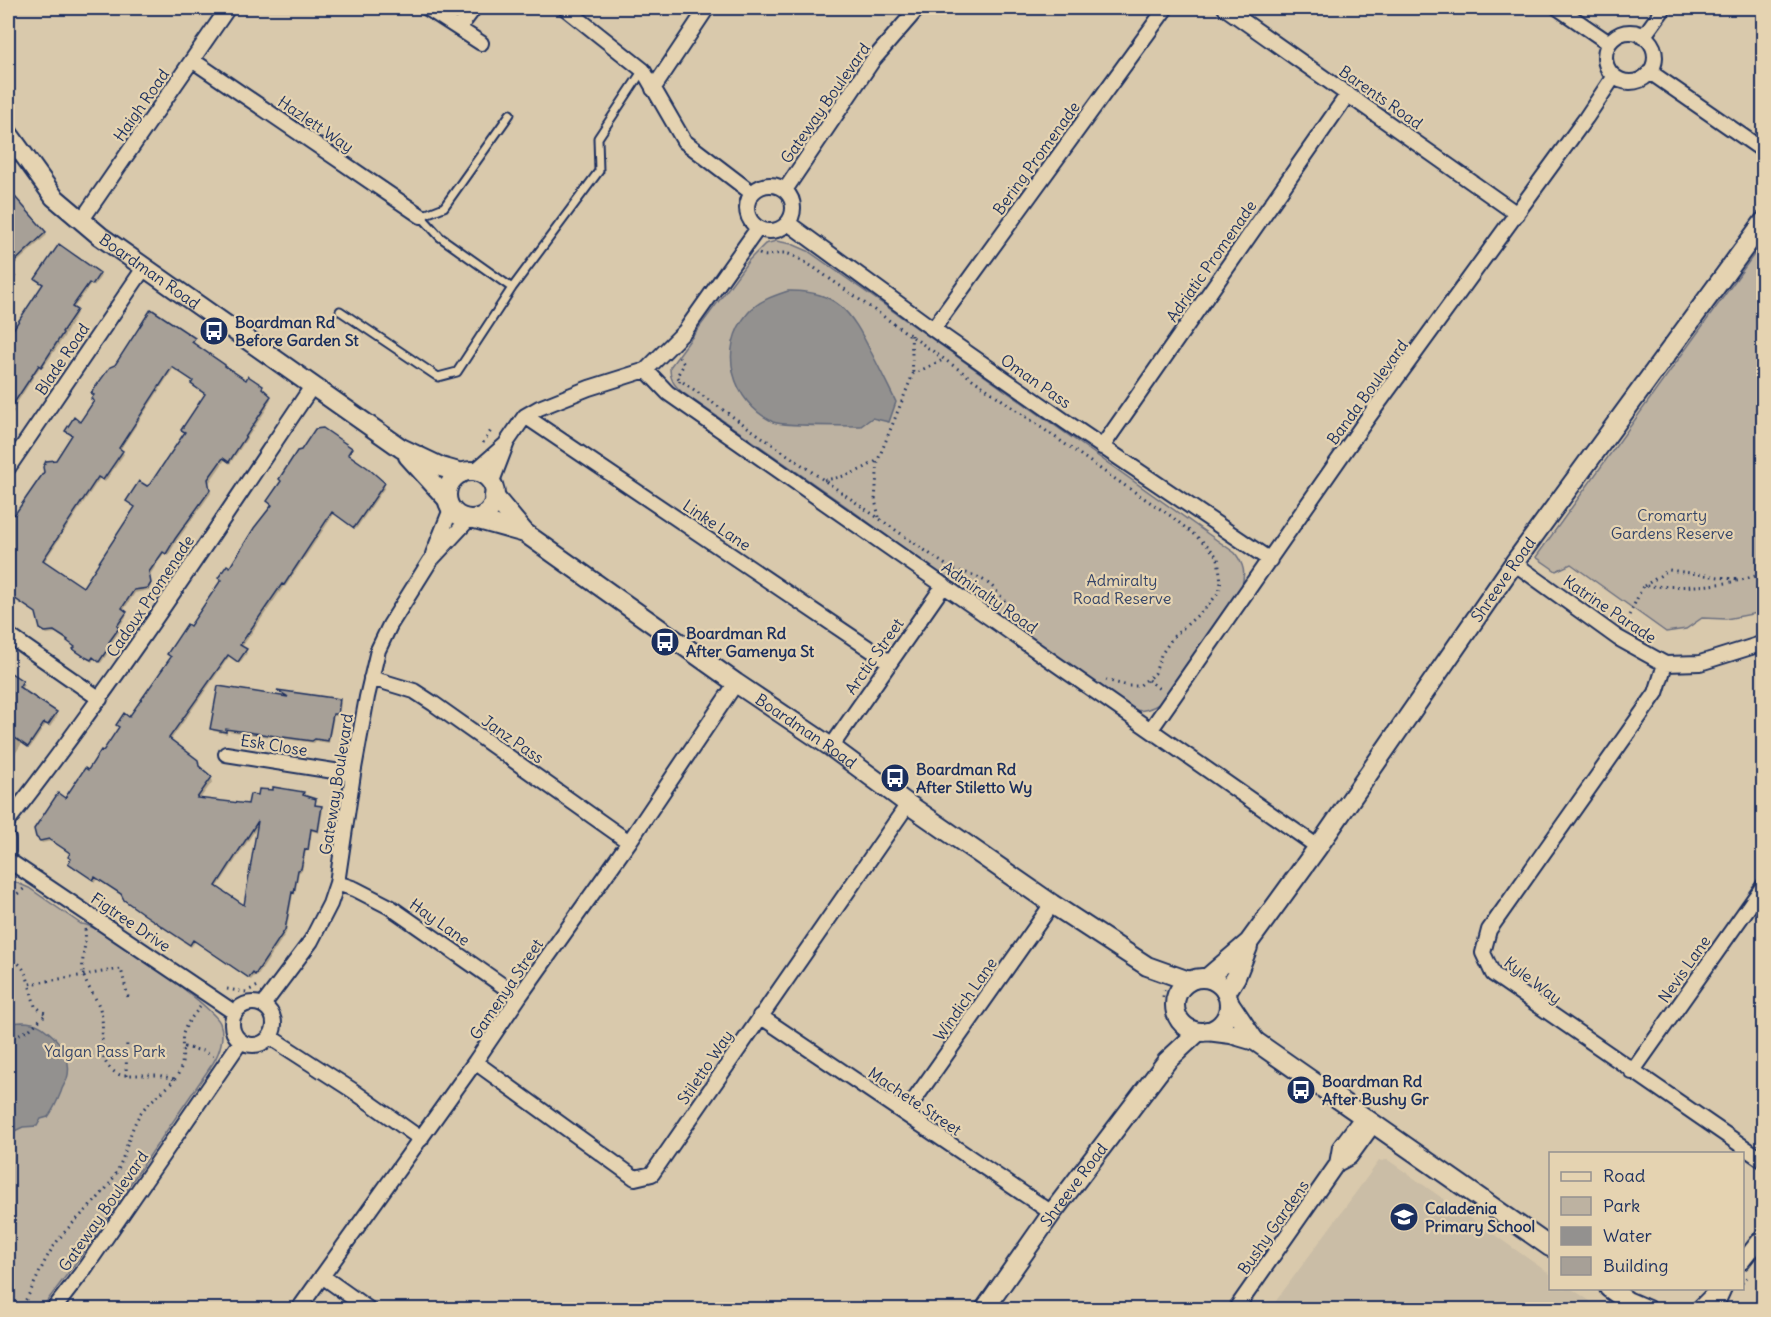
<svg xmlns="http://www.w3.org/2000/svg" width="1771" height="1317" font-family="Delius,sans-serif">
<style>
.built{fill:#cabda6}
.green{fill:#bdb2a1;stroke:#6c7080;stroke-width:1.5}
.water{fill:#93918f;stroke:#636a7b;stroke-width:1.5}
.shadow{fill:#0003;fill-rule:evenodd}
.building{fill:#a7a097;stroke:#1b2f5e;stroke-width:1.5;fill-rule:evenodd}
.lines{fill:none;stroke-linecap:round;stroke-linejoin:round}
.service-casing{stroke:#1b2f5e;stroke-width:11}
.minor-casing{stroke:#1b2f5e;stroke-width:18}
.tertiary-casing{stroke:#1b2f5e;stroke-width:22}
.path{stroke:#1b2f5e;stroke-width:3;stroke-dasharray:1.5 4.5;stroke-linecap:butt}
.service{stroke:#e5d3b1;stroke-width:7}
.minor{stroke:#e5d3b1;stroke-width:14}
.tertiary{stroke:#e5d3b1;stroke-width:18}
.labels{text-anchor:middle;stroke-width:4.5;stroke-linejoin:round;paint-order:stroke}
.street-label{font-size:16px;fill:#1b2f5e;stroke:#e5d3b1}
.poi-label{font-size:16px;font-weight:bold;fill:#1b2f5e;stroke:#e5d3b1;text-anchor:start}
.park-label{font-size:16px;fill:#334368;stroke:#e5d3b1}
</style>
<rect width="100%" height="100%" fill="#d9c9ac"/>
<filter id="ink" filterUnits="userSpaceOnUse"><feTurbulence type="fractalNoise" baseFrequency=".0167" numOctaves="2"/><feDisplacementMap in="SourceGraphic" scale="12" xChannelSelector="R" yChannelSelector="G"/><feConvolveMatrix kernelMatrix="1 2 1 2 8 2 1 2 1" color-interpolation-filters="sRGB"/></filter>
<g filter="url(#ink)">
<path class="built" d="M 1388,1160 L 1550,1274 L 1550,1288 L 1572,1289 L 1602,1309 L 1270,1309 L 1379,1161 Z"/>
<path class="green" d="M 776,241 L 792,244 L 808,251 L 1235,553 C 1244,565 1246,573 1241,588 L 1159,704 C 1147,711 1139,712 1126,709 L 850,509 L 682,392 C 673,384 670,379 670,367 L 749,260 L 765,244 Z
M 1763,242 L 1763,612 L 1726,619 L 1702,618 L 1686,629 L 1666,632 L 1571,564 L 1556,571 L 1536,557 Z
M 8,879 L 29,888 L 81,924 C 97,922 213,1006 220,1023 C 225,1036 220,1052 213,1063 L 81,1256 L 41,1309 L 8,1309 Z"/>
<path class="water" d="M 788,291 C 837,290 851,312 871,352 C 880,369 888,386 896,402 L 889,422 L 872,418 L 861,426 C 845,425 784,427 773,422 C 732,402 717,349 748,313 C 758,301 773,296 788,291 Z
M 23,1022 C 37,1022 43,1027 53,1036 C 64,1047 72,1063 67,1079 C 65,1084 62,1087 61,1092 C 57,1102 54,1109 48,1117 L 41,1119 L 37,1126 L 23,1127 L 8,1134 L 8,1023 Z"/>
<path class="shadow" d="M 8,180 L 16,193 L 11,195 L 47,235 L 10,269 L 17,277 L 9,284 Z
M 99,274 L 101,276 L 94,286 L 91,284 L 73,309 L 77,313 L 64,337 L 43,368 L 40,367 L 13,409 L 14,411 L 8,421 L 8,331 L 12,334 L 44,285 L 37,279 Z
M 193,339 L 195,342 L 193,345 L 246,382 L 262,387 L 271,399 L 267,406 L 268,407 L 230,464 L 225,460 L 209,483 L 211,493 L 176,542 L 168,556 L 164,553 L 150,575 L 151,586 L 149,590 L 135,593 L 123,611 L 127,615 L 118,629 L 119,632 L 110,645 L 112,647 L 101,663 L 94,659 L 92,662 L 76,652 L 76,648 L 56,633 L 47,634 L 43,631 L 38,615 L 11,597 L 8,601 L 8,531 L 16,516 L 73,436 L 67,431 L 81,424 ZM 173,369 L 194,382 L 194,387 L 207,395 L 183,430 L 186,433 L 147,488 L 127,501 L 136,508 L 83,589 L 44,562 L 100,478 L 105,482 L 124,454 L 120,450 Z
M 351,449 L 352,451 L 349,456 L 385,487 L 356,529 L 334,514 L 285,587 L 284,586 L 242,647 L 247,653 L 239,664 L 229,657 L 170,741 L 199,765 L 213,781 L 199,800 L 250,805 L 303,793 L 304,796 L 315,800 L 316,807 L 322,808 L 323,810 L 319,833 L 312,831 L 309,851 L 306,851 L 302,871 L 299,872 L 295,895 L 293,894 L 286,933 L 257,977 L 255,975 L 251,980 L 195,942 L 191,947 L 148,918 L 128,902 L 124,897 L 97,879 L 95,882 L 71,866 L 70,863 L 71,855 L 52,841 L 42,843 L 37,837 L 103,753 L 119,727 L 118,725 L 129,719 L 172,658 L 169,654 L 190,628 L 222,581 L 220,578 L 230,569 L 273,506 L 269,501 ZM 260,823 L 245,908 L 217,888 Z
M 11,675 L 22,682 L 24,685 L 20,690 L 58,715 L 50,727 L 46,724 L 30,748 L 22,743 L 8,765 L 8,680 Z
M 280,692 L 339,701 L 341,703 L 339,716 L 334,716 L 329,743 L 316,741 L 314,743 L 227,731 L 227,734 L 213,731 L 212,729 L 290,699 Z"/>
<path class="building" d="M 8,189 L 46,232 L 8,268 Z
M 59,244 L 100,273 L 92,285 L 89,283 L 72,307 L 77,310 L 62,332 L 63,333 L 41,367 L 39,365 L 8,412 L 8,337 L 43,284 L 35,279 Z
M 151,309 L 195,338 L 192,342 L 225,365 L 225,366 L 246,380 L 248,376 L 263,386 L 262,388 L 271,396 L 266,403 L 267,404 L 229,462 L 223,458 L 208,479 L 210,490 L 175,539 L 166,554 L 163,552 L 149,572 L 151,583 L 148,588 L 134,590 L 122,608 L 127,612 L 117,626 L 119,628 L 109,642 L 111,644 L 99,662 L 93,657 L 91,660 L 85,657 L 73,649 L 75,647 L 67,641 L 68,640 L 54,631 L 45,632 L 40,629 L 36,613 L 8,594 L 8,520 L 11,515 L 15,514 L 44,472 L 43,467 L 46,461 L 56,460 L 72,435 L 65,431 L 74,417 L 80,422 L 94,401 L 91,399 L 94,395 L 91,393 L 110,367 L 115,365 ZM 172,367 L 193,381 L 191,384 L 205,394 L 181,430 L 185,432 L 150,484 L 147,486 L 139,481 L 126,501 L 135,507 L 83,587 L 43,560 L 98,477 L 103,480 L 123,451 L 119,448 Z
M 323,428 L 352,448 L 348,454 L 368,468 L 385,483 L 354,528 L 332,512 L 284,585 L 282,584 L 240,645 L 247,649 L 238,662 L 228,655 L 169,738 L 198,760 L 199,766 L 212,777 L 197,798 L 248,804 L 250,794 L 258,795 L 259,789 L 273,790 L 273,787 L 304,792 L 303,795 L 316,799 L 315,805 L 322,806 L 318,831 L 311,829 L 308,850 L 305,849 L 301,869 L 298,870 L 294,893 L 292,892 L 285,930 L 255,975 L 253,973 L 249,978 L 193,940 L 190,945 L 145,915 L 124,900 L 121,894 L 95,877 L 93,880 L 68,863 L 71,859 L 68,857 L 70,853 L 49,839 L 40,841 L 36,837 L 34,829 L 58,793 L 65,798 L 85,768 L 88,770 L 101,750 L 103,751 L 119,727 L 116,725 L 124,713 L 129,717 L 171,657 L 167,654 L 187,624 L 190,626 L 221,580 L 218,578 L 227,565 L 230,567 L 254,528 L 272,505 L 267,501 L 281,481 L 279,479 L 297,451 L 301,450 L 315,429 ZM 258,821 L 244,905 L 216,886 Z
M 8,671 L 23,681 L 19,687 L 57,712 L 48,725 L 44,723 L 28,747 L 8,733 Z
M 218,686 L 288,697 L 277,690 L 340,699 L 338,714 L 333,714 L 328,741 L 315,739 L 312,741 L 226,729 L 226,732 L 210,729 Z"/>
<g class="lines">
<g class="service-casing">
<path id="service" d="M 510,114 L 444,207 L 421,216 L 440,237 L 512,288
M 340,311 L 438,377 L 457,372 L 512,288 L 599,171 L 598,138 L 643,70"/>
</g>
<g class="minor-casing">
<path id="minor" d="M 427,8 L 481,43
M 565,8 L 643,70 L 684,141 L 752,193
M 1225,8 L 1517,214
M 1558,8 L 1609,43
M 459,28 L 474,8
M1605 57a25 25 0 1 1 50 0a25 25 0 1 1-50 0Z
M 1643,37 L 1664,8
M 192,60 L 421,216
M 1650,72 L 1764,151
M 653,89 L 707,8
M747 208a23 23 0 1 1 46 0a23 23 0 1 1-46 0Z
M 785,190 L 873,60 L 918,8
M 81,221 L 228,8
M 788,223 L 933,329 L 1066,422 L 1270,560
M 933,329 L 1166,8
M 646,370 L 668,393 L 1318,847
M 525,416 L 889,662
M 1102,447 L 1348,94
M 8,468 L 144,268
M 474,472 L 506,444
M 491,484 L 507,442 L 525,416 L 539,408 L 589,388 L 646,370 L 685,331 L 758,228
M 433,554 L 451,509
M 1514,563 L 1618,638 L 1665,664 L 1700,663 L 1764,643
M 8,635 L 100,699
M 1665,664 L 1656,693 L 1489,930 L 1483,953 L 1493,974 L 1764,1161
M 371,678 L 414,691 L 434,704 L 629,842
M 1151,729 L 1367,419 L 1586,118 L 1614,76
M 831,747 L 944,585
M 226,754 L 353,774
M 8,821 C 117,681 214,532 313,385
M 8,839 L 8,852
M 8,860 L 235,1013
M 337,883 L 355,889 L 390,907 L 519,997
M232 1024a21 21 0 1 1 42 0a21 21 0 1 1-42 0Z
M 263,1005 L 311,941 L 330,904 L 337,883 L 353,774 L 367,697 L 378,650 L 390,625 L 430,561 L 469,519
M 760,1016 L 1052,1213
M 270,1037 L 352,1090 L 421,1139
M 475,1062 L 635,1178 L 652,1174 L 908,804
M 1632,1072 L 1764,885
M 905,1113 L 1052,904
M 1337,1164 L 1350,1157 L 1374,1124
M 1742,1262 L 1764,1234
M 322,1276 L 370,1310
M 53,1310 L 83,1271 L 241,1041
M 298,1310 L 475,1062 L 519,997 L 629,842 L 736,683
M 1235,1310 L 1337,1164 L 1340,1147 L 1363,1116
M 1697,1310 L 1719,1288
M 1714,1310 L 1724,1288"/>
</g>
<g class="tertiary-casing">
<g id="tertiary">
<path id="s1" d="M 8,133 L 54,197 L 100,236 L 401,448 L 441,467 L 462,473"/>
<path d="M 408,456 L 447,499"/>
<circle cx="471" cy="495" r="24"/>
<path id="s2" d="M 494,496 L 525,533 L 736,683 L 831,747 L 908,804 L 1052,904 L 1147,966 L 1189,981"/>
<path d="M 475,519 L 525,533"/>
<path id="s3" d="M 1207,978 L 1249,942 L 1318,847 L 1514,563 L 1764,221"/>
<circle cx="1202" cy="1005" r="27"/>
<path d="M 1226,993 L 1236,977 L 1248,947"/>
<path d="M 1229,1002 L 1255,1041"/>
<path d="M 1207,1031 L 1231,1034 L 1255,1041 L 1550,1247"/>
<path d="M 1609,1288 L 1627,1301 L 1648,1310"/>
<path id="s4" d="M 984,1310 L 1052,1213 L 1167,1061 L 1198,1032"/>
</g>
</g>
<path class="path" d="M 759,254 C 768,258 772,254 782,253 C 793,253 804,262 813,267 L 1109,475 L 1171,516 L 1208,546 L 1218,558 L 1221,582 L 1219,592 L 1207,607 L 1173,637 L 1161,655 L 1155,673 L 1139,686 L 1128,686 L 1106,680
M 911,335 L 913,374
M 679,357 L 684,364 L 677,376 L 680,380
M 679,382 L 680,380 L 953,570 C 987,576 997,588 1015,617
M 483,443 L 492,429
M 824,480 C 845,477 859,472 878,460
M 879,517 L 875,500 L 878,460 L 913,374 L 945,359
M 1644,586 L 1669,570 L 1740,580
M 1624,626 L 1643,586 C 1684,587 1724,588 1764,573
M 1148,680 L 1161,690
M 8,901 L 25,888
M 85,929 C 87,944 81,957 83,971 C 84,985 96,995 100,1009 C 108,1032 91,1062 120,1075 L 157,1075 L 175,1079
M 8,958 C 21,962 26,971 29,984 L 121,969 L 128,997
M 227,989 L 245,992 L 258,986
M 1163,997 L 1164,990
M 8,1039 L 29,1030 L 46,1014 L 35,1006 L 29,984
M 184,1047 L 203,1051 L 213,1056
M 126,1076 L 127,1040
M 1742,1283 L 1747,1277
M 19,1310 C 34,1290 40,1266 54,1246 C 71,1220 98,1204 114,1177 C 126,1157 128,1133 140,1114 C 151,1097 172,1089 180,1070 C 185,1058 181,1046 183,1034 C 186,1023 194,1015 200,1007"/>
<use href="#service" class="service"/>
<use href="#minor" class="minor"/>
<use href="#tertiary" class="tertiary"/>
</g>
</g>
<defs>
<g id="bus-disc" transform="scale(1.5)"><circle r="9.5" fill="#1b2f5e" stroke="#e5d3b1"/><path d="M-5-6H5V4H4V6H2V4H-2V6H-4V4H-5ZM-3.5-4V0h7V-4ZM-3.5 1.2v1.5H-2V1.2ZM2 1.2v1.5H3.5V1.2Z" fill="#fff"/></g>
<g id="school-disc" transform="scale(1.5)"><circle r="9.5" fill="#1b2f5e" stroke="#e5d3b1"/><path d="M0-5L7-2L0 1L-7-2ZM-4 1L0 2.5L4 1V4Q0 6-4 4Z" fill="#fff"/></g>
</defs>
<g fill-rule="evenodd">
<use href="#bus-disc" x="214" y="331"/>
<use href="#bus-disc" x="665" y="642"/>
<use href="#bus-disc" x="895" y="778"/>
<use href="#bus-disc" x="1301" y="1090"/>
<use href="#school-disc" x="1404" y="1217"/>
</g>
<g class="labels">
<g class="street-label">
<text transform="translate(1381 97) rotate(35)" y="6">Barents Road</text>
<text transform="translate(825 103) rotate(-55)" y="6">Gateway Boulevard</text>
<text transform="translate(141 105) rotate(-55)" y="6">Haigh Road</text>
<text transform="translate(316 124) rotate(34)" y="6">Hazlett Way</text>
<text transform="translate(1036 158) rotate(-54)" y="6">Bering Promenade</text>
<text transform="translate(1211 261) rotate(-55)" y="6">Adriatic Promenade</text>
<text dy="6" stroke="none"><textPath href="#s1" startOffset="200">Boardman Road</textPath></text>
<text transform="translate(62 359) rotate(-56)" y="6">Blade Road</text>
<text transform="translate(1036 381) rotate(35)" y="6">Oman Pass</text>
<text transform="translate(1367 392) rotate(-54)" y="6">Banda Boulevard</text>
<text transform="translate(717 525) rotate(34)" y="6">Linke Lane</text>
<text dy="6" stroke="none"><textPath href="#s3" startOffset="498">Shreeve Road</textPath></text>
<text transform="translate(150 596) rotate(-56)" y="6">Cadoux Promenade</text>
<text transform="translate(990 597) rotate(35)" y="6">Admiralty Road</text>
<text transform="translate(1610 609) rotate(34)" y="6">Katrine Parade</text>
<text transform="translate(874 656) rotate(-55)" y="6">Arctic Street</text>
<text dy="6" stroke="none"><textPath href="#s2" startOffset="392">Boardman Road</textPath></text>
<text transform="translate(513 739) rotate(35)" y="6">Janz Pass</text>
<text transform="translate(274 745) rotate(9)" y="6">Esk Close</text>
<text transform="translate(336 784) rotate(-81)" y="6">Gateway Boulevard</text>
<text transform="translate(131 922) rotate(34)" y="6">Figtree Drive</text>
<text transform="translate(440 922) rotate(35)" y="6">Hay Lane</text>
<text transform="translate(1684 969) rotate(-55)" y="6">Nevis Lane</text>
<text transform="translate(1533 980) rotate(37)" y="6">Kyle Way</text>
<text transform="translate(506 989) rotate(-56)" y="6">Gamenya Street</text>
<text transform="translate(965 999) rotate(-55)" y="6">Windich Lane</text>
<text transform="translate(705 1067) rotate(-56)" y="6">Stiletto Way</text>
<text transform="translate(915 1101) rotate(34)" y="6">Machete Street</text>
<text dy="6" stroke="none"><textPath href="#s4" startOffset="154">Shreeve Road</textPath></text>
<text transform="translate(103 1211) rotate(-55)" y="6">Gateway Boulevard</text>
<text transform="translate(1273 1227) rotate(-55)" y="6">Bushy Gardens</text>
</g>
<g class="poi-label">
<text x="235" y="328">Boardman Rd<tspan x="235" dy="18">Before Garden St</tspan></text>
<text x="686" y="639">Boardman Rd<tspan x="686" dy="18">After Gamenya St</tspan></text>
<text x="916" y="775">Boardman Rd<tspan x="916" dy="18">After Stiletto Wy</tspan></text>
<text x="1322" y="1087">Boardman Rd<tspan x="1322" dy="18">After Bushy Gr</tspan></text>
<text x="1425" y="1214">Caladenia<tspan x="1425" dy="18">Primary School</tspan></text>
</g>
<g class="park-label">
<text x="1672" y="521">Cromarty<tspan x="1672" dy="18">Gardens Reserve</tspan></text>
<text x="1122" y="586">Admiralty<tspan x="1122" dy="18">Road Reserve</tspan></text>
<text x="105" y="1057">Yalgan Pass Park</text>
</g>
</g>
<rect width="1771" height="1317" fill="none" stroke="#e5d3b1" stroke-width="30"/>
<rect x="15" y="15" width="1741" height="1287" fill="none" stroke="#1b2f5e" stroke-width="2" filter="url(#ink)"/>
<rect x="1549" y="1152" width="195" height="138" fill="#e5d3b1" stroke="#949190" stroke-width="1.5"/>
<rect x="1561" y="1172" width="30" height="9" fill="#e5d3b1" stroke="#949190" stroke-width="1.5"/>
<text x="1603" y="1182" font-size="18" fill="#1b2f5e">Road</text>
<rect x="1561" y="1197" width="30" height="18" fill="#bdb2a1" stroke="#949190" stroke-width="1.5"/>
<text x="1603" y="1212" font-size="18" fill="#1b2f5e">Park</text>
<rect x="1561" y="1227" width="30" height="18" fill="#93918f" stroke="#949190" stroke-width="1.5"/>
<text x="1603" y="1242" font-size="18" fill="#1b2f5e">Water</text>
<rect x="1561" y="1257" width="30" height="18" fill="#a7a097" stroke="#949190" stroke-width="1.5"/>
<text x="1603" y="1272" font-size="18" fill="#1b2f5e">Building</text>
</svg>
